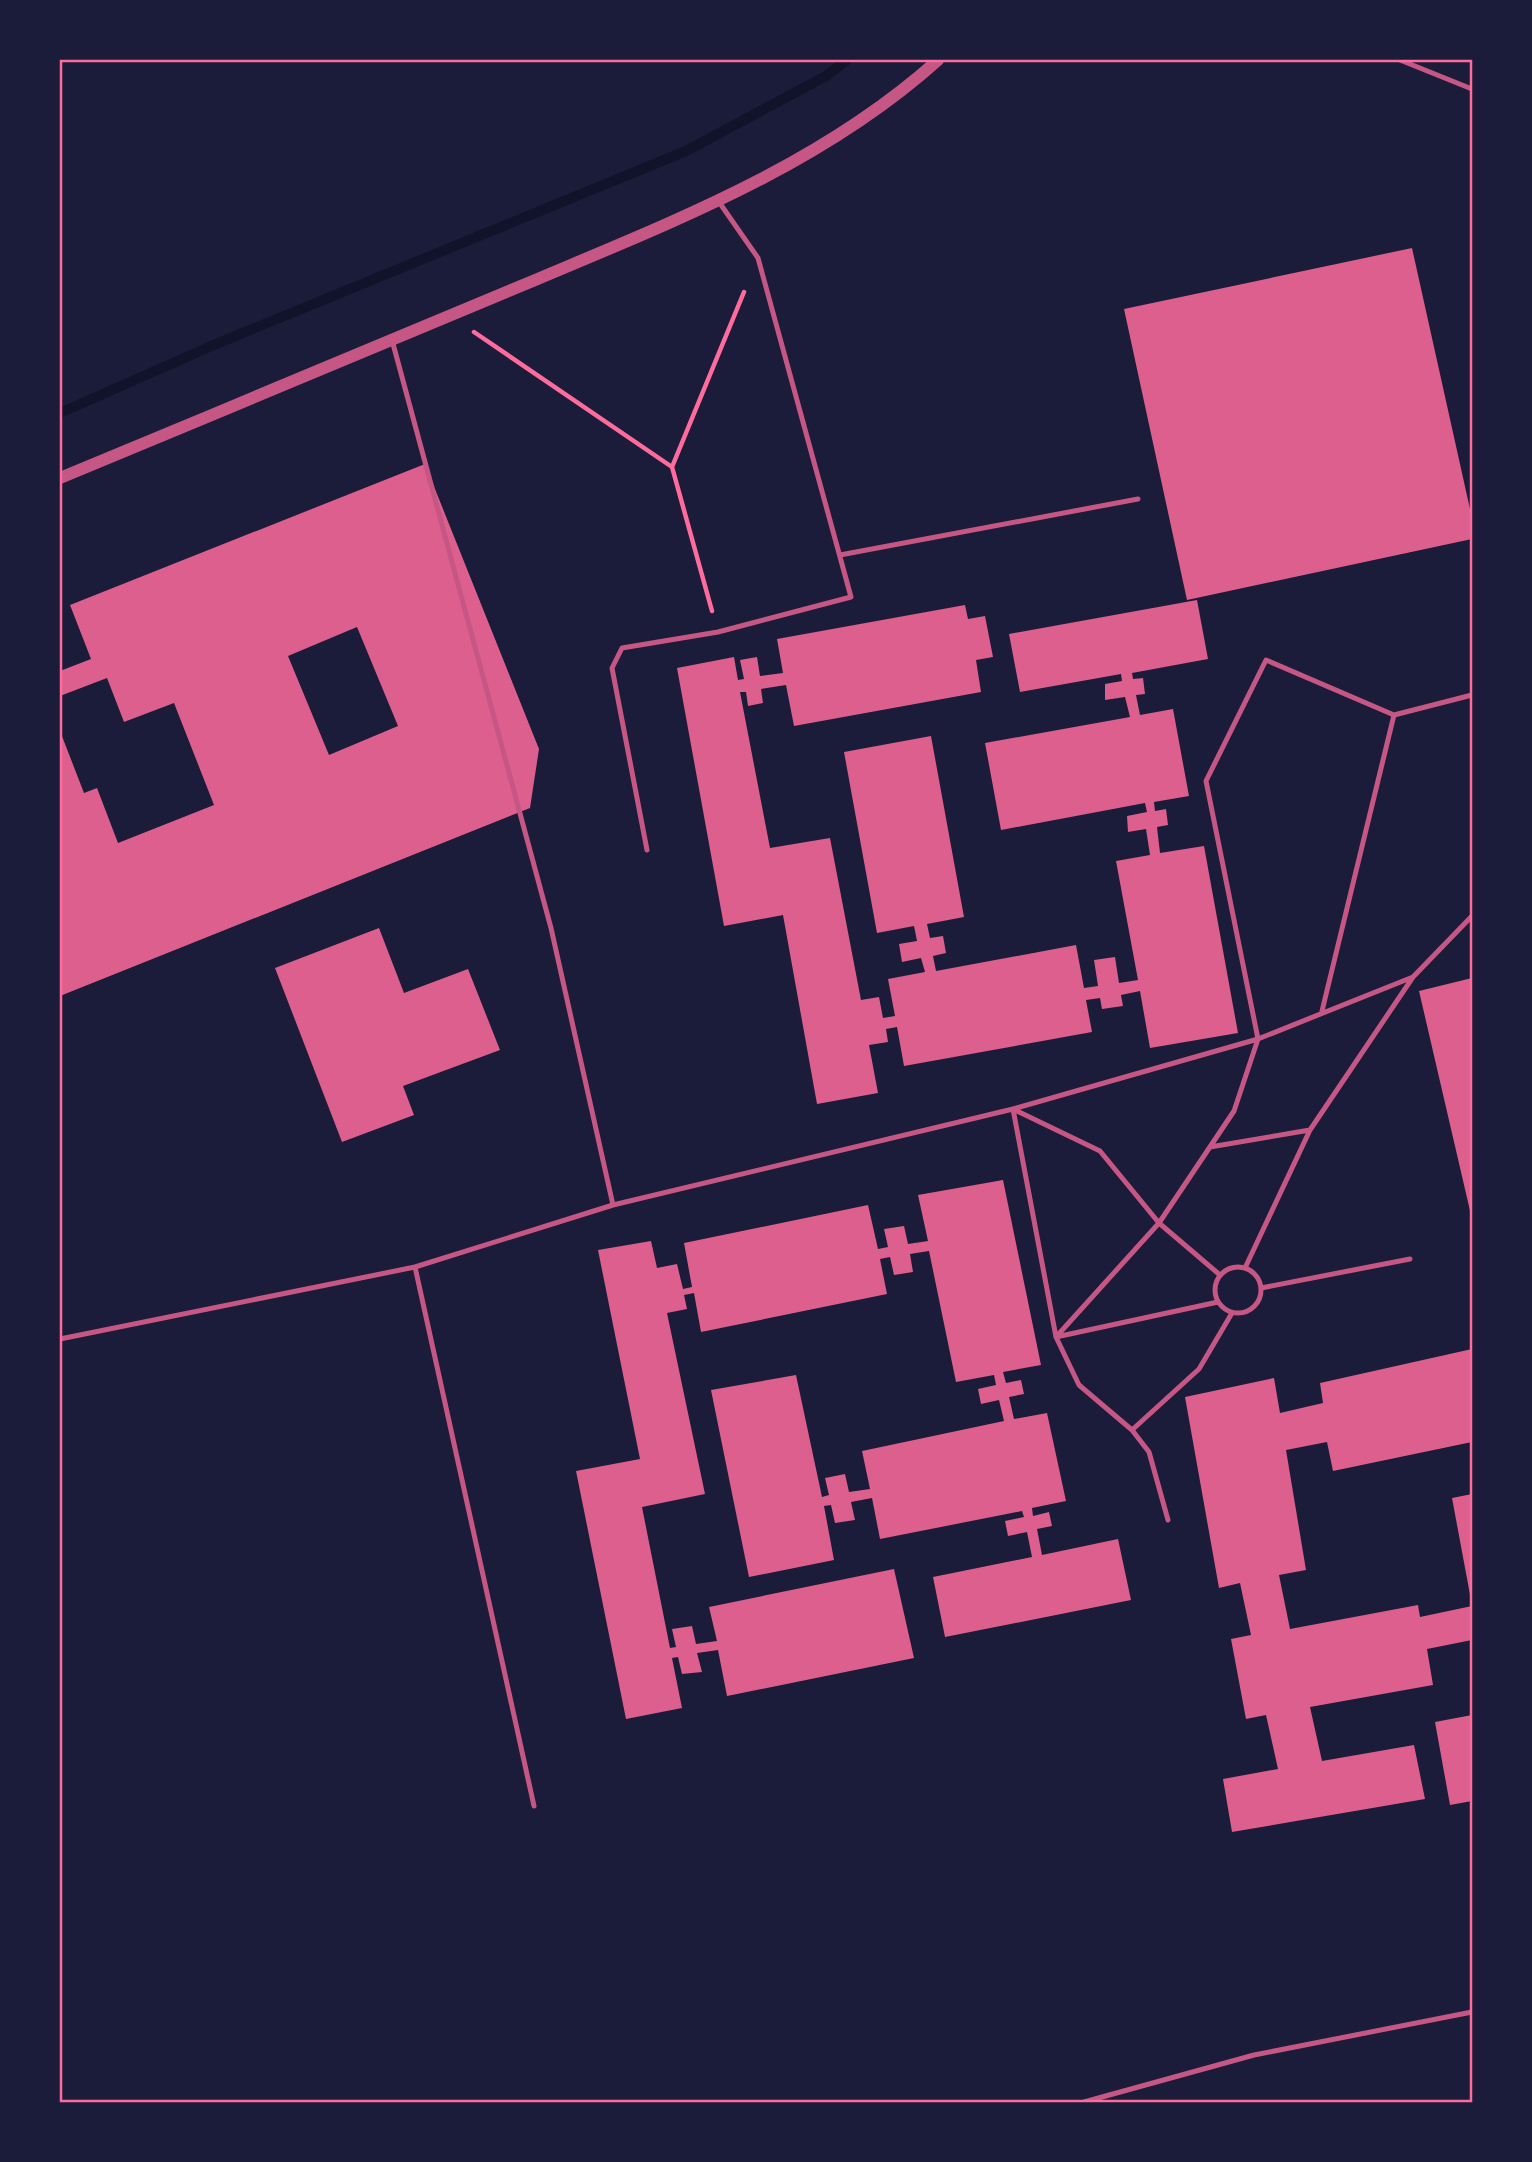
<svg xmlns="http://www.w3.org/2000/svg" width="1532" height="2162" font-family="Signika,sans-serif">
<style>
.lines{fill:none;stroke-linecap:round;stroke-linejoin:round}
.stream{stroke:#12122b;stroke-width:10}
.building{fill:#dd5f8e;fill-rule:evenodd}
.path{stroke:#ff6b9d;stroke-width:4.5}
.service{stroke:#c65784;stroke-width:5}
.tertiary{stroke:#c65784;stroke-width:12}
.neatline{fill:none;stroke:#ff6b9d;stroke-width:2.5}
</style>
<rect width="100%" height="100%" fill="#1b1b3a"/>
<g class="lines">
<path class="stream" d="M 60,413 L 216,344 L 686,151 L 826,76 L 847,60"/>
</g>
<path class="building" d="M 1412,248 L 1472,518 L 1472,539 L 1187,600 L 1124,309 Z
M 425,464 L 539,749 L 530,808 L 60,996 L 60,731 L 84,793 L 97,788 L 118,843 L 214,805 L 174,703 L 124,722 L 107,678 L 60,696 L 60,671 L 91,659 L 70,605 ZM 357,627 L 398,726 L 329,755 L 288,656 Z
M 1197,600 L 1208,659 L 1132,673 L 1133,679 L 1143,678 L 1145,694 L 1136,695 L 1140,715 L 1173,709 L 1189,796 L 1154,802 L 1155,811 L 1166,809 L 1168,825 L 1157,827 L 1160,853 L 1204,846 L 1238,1033 L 1150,1048 L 1140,991 L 1121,995 L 1123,1006 L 1102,1009 L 1100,998 L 1086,1000 L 1092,1032 L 904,1066 L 897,1027 L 886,1029 L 888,1042 L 869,1045 L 878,1093 L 817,1104 L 783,915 L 724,926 L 677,668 L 734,657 L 738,680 L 744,679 L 740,660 L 757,657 L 760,676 L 783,673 L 777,639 L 965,605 L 968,619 L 985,616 L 993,657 L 976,660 L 981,692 L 794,726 L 786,685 L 761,689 L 763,703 L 748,706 L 746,692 L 740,692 L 770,848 L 830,838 L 861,1000 L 879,997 L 883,1018 L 895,1016 L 888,979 L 925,972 L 921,958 L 902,962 L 899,944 L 917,941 L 914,926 L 877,933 L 844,752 L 931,736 L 964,917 L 927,924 L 930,938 L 943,936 L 946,953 L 933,956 L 936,971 L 1076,945 L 1084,988 L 1098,986 L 1094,960 L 1115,957 L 1119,983 L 1138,980 L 1116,861 L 1150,855 L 1146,829 L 1128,832 L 1127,816 L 1147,812 L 1145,803 L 1001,830 L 985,743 L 1130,717 L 1125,697 L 1105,700 L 1105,684 L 1122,681 L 1121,674 L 1020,692 L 1009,634 Z
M 379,928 L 404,993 L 468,969 L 500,1050 L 403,1086 L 414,1115 L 342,1142 L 275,968 Z
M 1472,978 L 1472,1215 L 1471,1215 L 1419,991 Z
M 1003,1180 L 1041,1365 L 1003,1372 L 1006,1383 L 1021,1380 L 1024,1394 L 1009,1397 L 1014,1419 L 1047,1413 L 1066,1501 L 1032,1508 L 1033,1516 L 1049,1512 L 1052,1526 L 1037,1529 L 1042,1555 L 1118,1539 L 1131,1600 L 945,1637 L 933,1577 L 1032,1557 L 1027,1532 L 1008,1536 L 1005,1521 L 1024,1517 L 1022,1511 L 880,1539 L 872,1498 L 851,1502 L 855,1520 L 835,1523 L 831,1505 L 824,1506 L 834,1560 L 749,1577 L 711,1390 L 796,1375 L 822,1497 L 829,1495 L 825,1478 L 845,1474 L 849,1492 L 870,1489 L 862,1451 L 1004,1421 L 999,1400 L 981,1404 L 978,1389 L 996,1385 L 994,1375 L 956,1382 L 929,1251 L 910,1254 L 913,1272 L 894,1275 L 890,1257 L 880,1259 L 887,1294 L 701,1332 L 694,1293 L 684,1295 L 687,1309 L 667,1313 L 705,1494 L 642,1507 L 670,1648 L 676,1647 L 672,1629 L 692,1626 L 696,1644 L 717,1641 L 709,1607 L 894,1569 L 914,1658 L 727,1696 L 718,1650 L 697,1653 L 702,1672 L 682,1674 L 678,1657 L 672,1658 L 682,1708 L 626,1719 L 576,1471 L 640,1459 L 598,1250 L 651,1241 L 657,1268 L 677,1264 L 683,1289 L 692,1287 L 684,1243 L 868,1205 L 878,1249 L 888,1247 L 884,1229 L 904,1226 L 908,1244 L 928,1241 L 918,1195 Z
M 1472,1349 L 1472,1442 L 1333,1471 L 1327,1442 L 1286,1450 L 1306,1570 L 1279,1575 L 1290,1629 L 1418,1605 L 1420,1617 L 1472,1606 L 1472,1640 L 1427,1649 L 1433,1685 L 1310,1707 L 1322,1761 L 1414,1745 L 1425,1799 L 1232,1832 L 1223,1779 L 1278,1769 L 1266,1715 L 1246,1719 L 1231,1639 L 1251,1635 L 1240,1583 L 1219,1588 L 1185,1397 L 1274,1378 L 1280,1413 L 1323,1403 L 1320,1383 Z
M 1472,1494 L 1472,1600 L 1471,1600 L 1452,1498 Z
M 1472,1715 L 1472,1801 L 1450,1805 L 1435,1722 Z"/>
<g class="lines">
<path class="path" d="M 474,332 L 672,467
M 712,611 L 672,467 L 744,292"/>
<path class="service" d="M 1400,60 L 1472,89
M 392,340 L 551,928 L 613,1205 L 415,1267 L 534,1806
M 840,555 L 1138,499
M 647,850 L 612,668 L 622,648 L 718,632 L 851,597 L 758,258 L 719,202
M 1322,1011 L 1394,715
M 1013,1109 L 1056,1337 L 1079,1385 L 1132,1430 L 1149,1452 L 1168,1520
M 1013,1109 L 1100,1151 L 1159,1223 L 1220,1275
M 1210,1147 L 1310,1130
M 613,1205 L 1013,1109 L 1258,1039 L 1413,977 L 1472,916
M1215 1290a23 23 0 1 1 46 0a23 23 0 1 1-46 0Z
M 1245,1268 L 1310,1130 L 1413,977
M 1261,1288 L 1410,1259
M 1056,1337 L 1159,1223 L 1234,1111 L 1258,1039 L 1206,781 L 1266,660 L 1394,715 L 1472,695
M 1056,1337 L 1218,1302
M 60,1339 L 415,1267
M 1132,1430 L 1199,1369 L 1232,1313
M 1084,2102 L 1254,2055 L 1472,2012"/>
<path class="tertiary" d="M 60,478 C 216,413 372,349 528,283 C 672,222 820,166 938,60"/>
</g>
<rect width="1532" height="2162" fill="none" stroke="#1b1b3a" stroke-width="122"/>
<rect x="61" y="61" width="1410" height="2040" class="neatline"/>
</svg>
